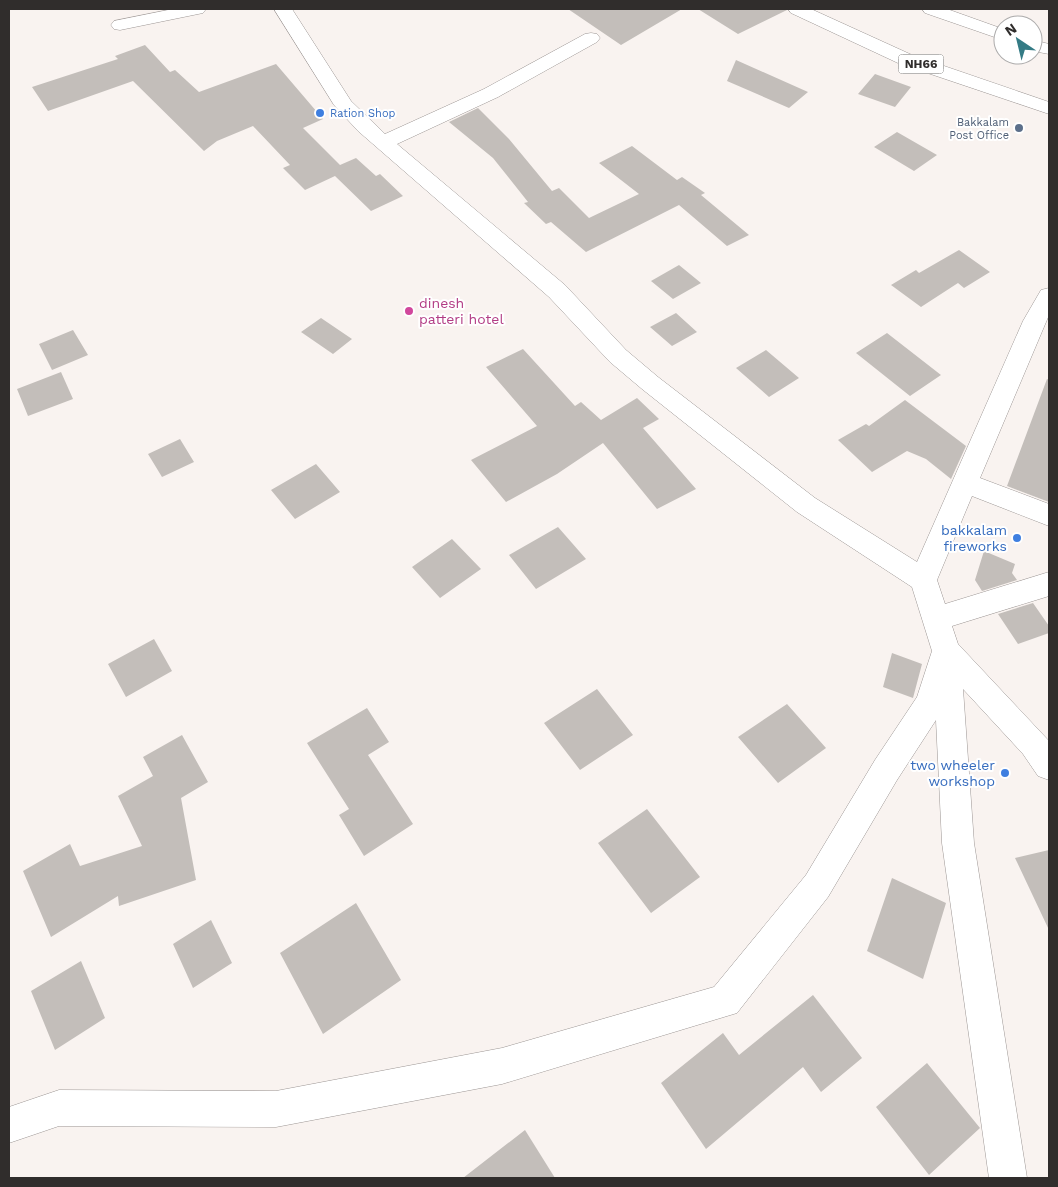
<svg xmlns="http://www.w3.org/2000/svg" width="1058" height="1187" font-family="'Work Sans',sans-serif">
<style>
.building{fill:#c3beba}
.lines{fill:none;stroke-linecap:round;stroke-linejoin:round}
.street-casing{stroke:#9c9694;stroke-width:1}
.highway-casing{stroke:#9c9694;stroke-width:1}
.street{fill:#fff;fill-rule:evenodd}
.highway{fill:#fff;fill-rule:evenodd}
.shop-dot{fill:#3f7fe0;stroke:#fff;stroke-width:2}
.service-dot{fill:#5c6f8a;stroke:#fff;stroke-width:2}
.hotel-dot{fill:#d1479c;stroke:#fff;stroke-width:2}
.labels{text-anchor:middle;stroke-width:4;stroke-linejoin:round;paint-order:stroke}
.far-shop-label{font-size:11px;fill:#366cbe;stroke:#fff;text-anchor:start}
.far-service-label{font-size:11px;fill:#4e5e75;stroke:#fff;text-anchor:end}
.shield{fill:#fff;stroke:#6e6c6b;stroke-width:1}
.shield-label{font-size:12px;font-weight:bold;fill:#302d2c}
.hotel-label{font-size:14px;fill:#b23c85;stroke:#fff;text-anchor:start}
.shop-label{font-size:14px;fill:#366cbe;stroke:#fff;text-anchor:end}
</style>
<rect width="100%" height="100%" fill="#f9f3f0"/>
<path class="building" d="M 568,9 L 682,9 L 621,45 Z
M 698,9 L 786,9 L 787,10 L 738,34 Z
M 145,45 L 170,72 L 175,70 L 199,92 L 276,64 L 323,119 L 303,128 L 340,165 L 356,158 L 376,176 L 380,174 L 403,196 L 371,211 L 335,176 L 305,190 L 283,168 L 290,165 L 253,126 L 217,141 L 204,151 L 133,81 L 48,111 L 32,87 L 118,59 L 115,56 Z
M 736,60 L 808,92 L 789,108 L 727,81 Z
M 875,74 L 911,87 L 895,107 L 858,94 Z
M 478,108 L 509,139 L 552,191 L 559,188 L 589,218 L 639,194 L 599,163 L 632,146 L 677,180 L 682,177 L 705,193 L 701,195 L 749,235 L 727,246 L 679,205 L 586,252 L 551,222 L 546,224 L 524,203 L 528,202 L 493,158 L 449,122 Z
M 897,132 L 937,155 L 914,171 L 874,147 Z
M 959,250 L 990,272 L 964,288 L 958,283 L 921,307 L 891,285 L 916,270 L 919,273 Z
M 679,265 L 701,283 L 673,299 L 651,281 Z
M 676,313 L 697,332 L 672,346 L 650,327 Z
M 321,318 L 352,339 L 333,354 L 301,332 Z
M 73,330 L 88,355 L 52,370 L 39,344 Z
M 887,333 L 941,375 L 910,396 L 856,353 Z
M 523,349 L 575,406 L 581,402 L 601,420 L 637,398 L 659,419 L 643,428 L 696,489 L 657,509 L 603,443 L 557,474 L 506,502 L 471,460 L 537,426 L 486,367 Z
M 766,350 L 799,378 L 769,397 L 736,368 Z
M 61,372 L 73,399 L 28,416 L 17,389 Z
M 1047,379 L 1049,380 L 1049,502 L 1007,486 Z
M 905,400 L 966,446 L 951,479 L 926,459 L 907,451 L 872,472 L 838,440 L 866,424 L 869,426 Z
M 180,439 L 194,462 L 162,477 L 148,454 Z
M 316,464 L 340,492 L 295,519 L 271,490 Z
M 558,527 L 586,559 L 536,589 L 509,555 Z
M 452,539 L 481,569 L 440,598 L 412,567 Z
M 984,551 L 1015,564 L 1012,573 L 1017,580 L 982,591 L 975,580 Z
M 1033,603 L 1049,626 L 1049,633 L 1018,644 L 998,614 Z
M 154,639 L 172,671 L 126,697 L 108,664 Z
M 892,653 L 922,664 L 913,698 L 883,687 Z
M 597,689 L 633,735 L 580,770 L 544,723 Z
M 787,704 L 826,748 L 778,783 L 738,737 Z
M 367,708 L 389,742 L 368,755 L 413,824 L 364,856 L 339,815 L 349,809 L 307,743 Z
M 182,735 L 208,782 L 181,798 L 196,880 L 119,906 L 118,896 L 51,937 L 23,871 L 70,844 L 80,866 L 142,846 L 118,796 L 153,776 L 143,757 Z
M 647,809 L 700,877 L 651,913 L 598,843 Z
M 1049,850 L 1049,930 L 1015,858 Z
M 892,878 L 946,903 L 923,979 L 867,951 Z
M 356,903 L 401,980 L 323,1034 L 280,953 Z
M 211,920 L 232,963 L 193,988 L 173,944 Z
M 81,961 L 105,1018 L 55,1050 L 31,991 Z
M 813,995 L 862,1058 L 821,1092 L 803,1067 L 706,1149 L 661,1083 L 723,1033 L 739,1055 Z
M 927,1063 L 980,1128 L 929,1175 L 876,1107 Z
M 525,1130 L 555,1178 L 463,1178 Z"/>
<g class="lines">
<g class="street-casing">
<path id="street" d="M 173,9 L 206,9 L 203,13 L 120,30 L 114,29 L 111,25 L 114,21 Z
M 274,9 L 292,9 L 351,101 L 385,134 L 484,89 L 585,34 L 591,33 L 597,34 L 600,38 L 597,42 L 498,97 L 397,144 L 565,285 L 626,350 L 658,377 L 815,498 L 917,562 L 1023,321 L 1041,290 L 1049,288 L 1049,315 L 980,478 L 1049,504 L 1049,526 L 972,496 L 937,580 L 945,604 L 1049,572 L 1049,596 L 952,626 L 958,644 L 1049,741 L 1049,780 L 1038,776 L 1023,754 L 963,689 L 974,843 L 1027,1178 L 989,1178 L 942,843 L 936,720 L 897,780 L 828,897 L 737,1013 L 502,1084 L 276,1127 L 59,1126 L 9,1143 L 9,1107 L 59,1090 L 276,1091 L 502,1048 L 714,987 L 806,875 L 875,760 L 917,697 L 932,651 L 912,587 L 797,512 L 642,389 L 610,362 L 549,297 L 358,131 L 334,105 Z"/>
</g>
<g class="highway-casing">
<path id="highway" d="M 788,9 L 811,9 L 912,55 L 1049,102 L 1049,114 L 898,63 L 791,13 Z
M 922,9 L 947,9 L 1003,29 L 1003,40 L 925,13 Z
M 1033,40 L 1049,44 L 1049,54 L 1033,51 Z"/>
</g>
<use href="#street" class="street"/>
<use href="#highway" class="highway"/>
</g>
<g class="shop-dot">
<circle cx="320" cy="113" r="5"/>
<circle cx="1017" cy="538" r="5"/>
<circle cx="1005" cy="773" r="5"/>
</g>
<circle class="service-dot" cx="1019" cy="128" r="5"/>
<circle class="hotel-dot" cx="409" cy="311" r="5"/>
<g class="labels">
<g class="far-shop-label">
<text x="330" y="117">Ration Shop</text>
</g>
<g class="far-service-label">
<text x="1009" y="126">Bakkalam<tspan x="1009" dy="13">Post Office</tspan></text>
</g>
<rect class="shield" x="898.5" y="54.5" width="45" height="19" rx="4"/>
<g class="shield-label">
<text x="921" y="68">NH66</text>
</g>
<g class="hotel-label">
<text x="419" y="308">dinesh<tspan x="419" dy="16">patteri hotel</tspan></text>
</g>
<g class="shop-label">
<text x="1007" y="535">bakkalam<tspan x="1007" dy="16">fireworks</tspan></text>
<text x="995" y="770">two wheeler<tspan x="995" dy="16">workshop</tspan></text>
</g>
</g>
<rect width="1058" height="1187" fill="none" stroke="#302d2c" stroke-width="20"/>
<g transform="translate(1018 40) rotate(325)"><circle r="24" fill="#ffffff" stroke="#acabab"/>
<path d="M0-4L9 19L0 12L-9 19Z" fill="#347b85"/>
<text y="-8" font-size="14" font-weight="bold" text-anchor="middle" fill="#302d2c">N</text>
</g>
</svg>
